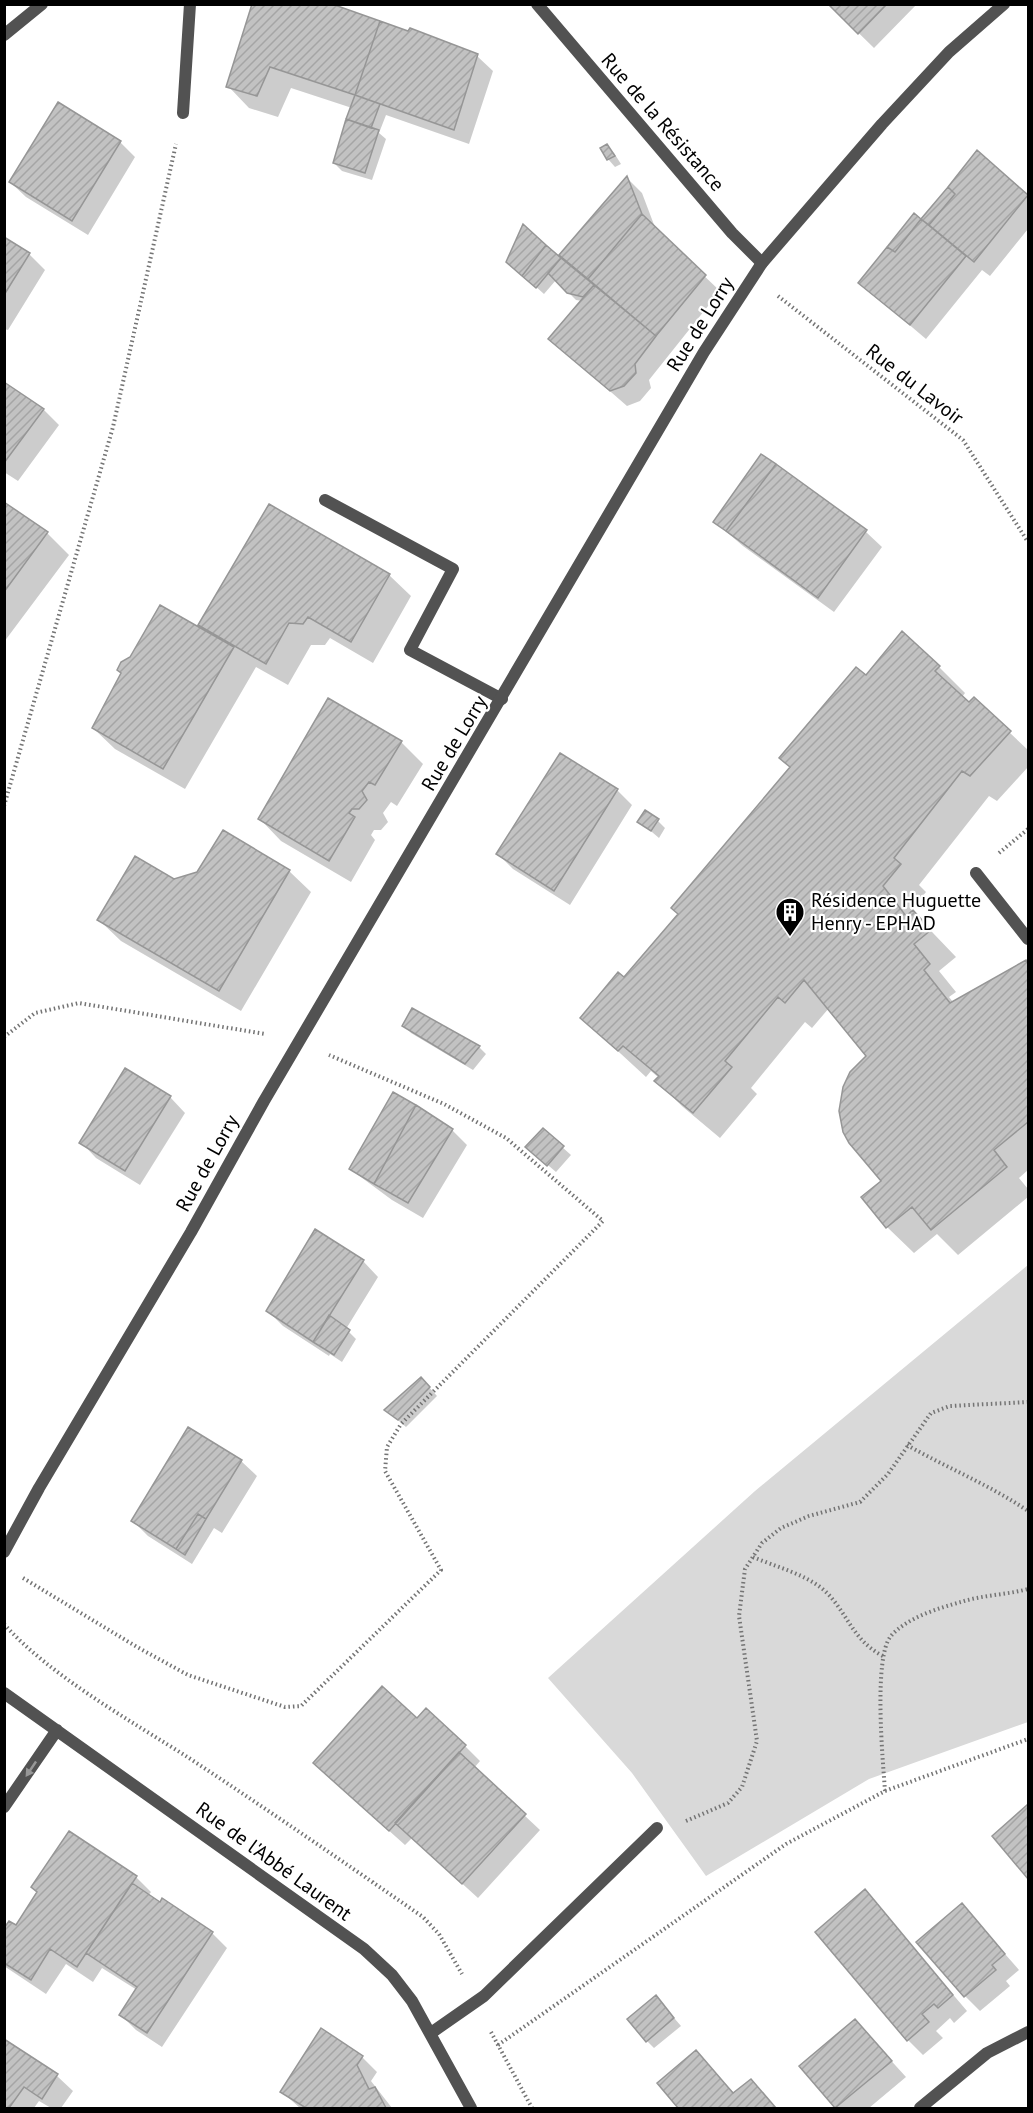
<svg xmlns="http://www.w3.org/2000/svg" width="1033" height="2113" font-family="'PT Sans',sans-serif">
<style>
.green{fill:#d9d9d9}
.shadow{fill:#0003}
.building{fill:url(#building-hatch);stroke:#969696;stroke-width:1.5}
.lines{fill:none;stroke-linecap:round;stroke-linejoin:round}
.path{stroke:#747474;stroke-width:4;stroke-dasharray:1.5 3;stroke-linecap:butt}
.service{stroke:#525252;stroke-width:12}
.minor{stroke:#525252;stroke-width:12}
.tertiary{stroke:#525252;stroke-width:12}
.oneway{fill:#979797}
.labels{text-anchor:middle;stroke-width:4.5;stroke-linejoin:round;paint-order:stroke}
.street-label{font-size:20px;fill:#000;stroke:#fff}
.poi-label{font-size:20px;fill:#000;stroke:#fff;text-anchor:start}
</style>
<defs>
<pattern id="building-hatch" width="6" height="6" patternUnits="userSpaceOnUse" patternTransform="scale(1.5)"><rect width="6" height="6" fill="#c2c2c2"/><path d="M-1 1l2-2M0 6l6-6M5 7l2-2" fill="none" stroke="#a5a5a5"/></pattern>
</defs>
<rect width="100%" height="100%" fill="#fff"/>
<path class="green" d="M 1028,1265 L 1028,1722 L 869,1779 L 706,1876 L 632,1773 L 548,1678 L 755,1491 Z"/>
<path class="shadow" d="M 254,4 L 477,56 L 493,71 L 469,144 L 386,115 L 379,133 L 386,139 L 372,180 L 342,171 L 334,163 L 352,108 L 291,88 L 278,117 L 249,108 L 228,86 Z
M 829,4 L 917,4 L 874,48 Z
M 120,142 L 135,157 L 88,235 L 26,197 L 10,182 Z
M 607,146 L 614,153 L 621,164 L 615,167 L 608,159 Z
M 977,152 L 1028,194 L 1028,229 L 990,276 L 982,270 L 926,339 L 860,283 L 922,221 Z
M 627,178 L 642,193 L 656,230 L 720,291 L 649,380 L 651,388 L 640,401 L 627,406 L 550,339 L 582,301 L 576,300 L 556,280 L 544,294 L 516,269 L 571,268 Z
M 4,239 L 29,254 L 45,270 L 8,330 L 4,329 Z
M 4,384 L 44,410 L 59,425 L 18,481 L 4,472 Z
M 762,456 L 866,532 L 882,547 L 834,612 L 743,546 L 715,522 Z
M 4,503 L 47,533 L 69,555 L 4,642 Z
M 270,506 L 389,575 L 411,596 L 373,663 L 330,638 L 325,645 L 311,645 L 288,685 L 256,667 L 185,789 L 115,749 L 93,728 L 161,607 L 199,627 Z
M 939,667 L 965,693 L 962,697 L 969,704 L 974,699 L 1028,750 L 1028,767 L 997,801 L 989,796 L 919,885 L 926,892 L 911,910 L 956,957 L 939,971 L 956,992 L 949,997 L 953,1002 L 1026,962 L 1028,965 L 1028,1170 L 1019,1178 L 1028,1189 L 1028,1197 L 958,1255 L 937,1234 L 914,1253 L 887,1227 L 868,1056 L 829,1008 L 812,1028 L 805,1022 L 751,1088 L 757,1094 L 720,1138 L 683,1107 L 656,1081 L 659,1078 L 651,1071 L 646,1077 L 582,1018 L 625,979 L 680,914 L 791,768 L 781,758 L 867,677 Z
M 401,742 L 423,764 L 397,806 L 391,802 L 383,813 L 388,822 L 381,830 L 374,830 L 371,835 L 375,840 L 351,882 L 281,841 L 260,819 Z
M 617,790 L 632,805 L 570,905 L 513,869 L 498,854 Z
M 639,821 L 658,821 L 665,828 L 659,838 Z
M 289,871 L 311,892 L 241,1011 L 121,941 L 99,920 L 174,881 Z
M 404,1025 L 479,1047 L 486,1054 L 473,1070 L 411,1033 Z
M 170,1097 L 185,1113 L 140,1185 L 96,1158 L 81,1142 Z
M 452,1130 L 467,1145 L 423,1218 L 392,1200 L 350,1169 Z
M 543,1130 L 571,1155 L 556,1172 L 535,1154 Z
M 363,1261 L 378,1277 L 346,1329 L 356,1339 L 342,1362 L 330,1354 L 329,1356 L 283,1326 L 268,1311 Z
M 428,1386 L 437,1396 L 406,1427 L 386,1410 Z
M 241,1461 L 257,1476 L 222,1533 L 214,1528 L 192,1564 L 148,1536 L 133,1521 Z
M 417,1720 L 465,1746 L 480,1761 L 474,1768 L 540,1830 L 478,1898 L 412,1838 L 405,1845 L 330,1778 Z
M 1027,1807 L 1028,1809 L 1028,1876 L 994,1836 Z
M 136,1877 L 151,1892 L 148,1896 L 212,1933 L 227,1948 L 162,2047 L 136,2030 L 121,2015 L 137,1990 L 102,1968 L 93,1982 L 66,1964 L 46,1994 L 4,1966 L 4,1931 Z
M 865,1891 L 967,2011 L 954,2023 L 950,2018 L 936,2031 L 943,2038 L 923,2055 L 908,2040 Z
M 962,1905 L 1019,1970 L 1006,1981 L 1010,1986 L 980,2011 L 965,1996 Z
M 663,2005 L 681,2026 L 654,2048 L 647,2041 Z
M 855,2021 L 906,2077 L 869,2108 L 837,2108 L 801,2067 Z
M 4,2041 L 57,2076 L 73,2091 L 61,2108 L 51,2108 L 39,2101 L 34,2108 L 4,2108 Z
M 696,2052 L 735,2094 L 751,2081 L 776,2108 L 680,2108 L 659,2083 Z
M 362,2057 L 377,2072 L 371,2081 L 392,2108 L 300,2108 L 282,2092 Z"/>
<path class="building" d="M 252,4 L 332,4 L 380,21 L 355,95 L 270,67 L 257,96 L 226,87 Z
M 828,4 L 887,4 L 858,34 Z
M 380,21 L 408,31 L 410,28 L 478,54 L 454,130 L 355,95 Z
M 355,95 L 380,104 L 371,128 L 346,119 Z
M 58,102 L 121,141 L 72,221 L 9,182 Z
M 346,119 L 379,130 L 365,173 L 333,163 Z
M 607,144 L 615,156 L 607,160 L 600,148 Z
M 977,150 L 1028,195 L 974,262 L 929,225 L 955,194 L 948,187 Z
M 627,176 L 642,214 L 588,279 L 559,255 Z
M 948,187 L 955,194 L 929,225 L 921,219 Z
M 914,213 L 921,219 L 895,252 L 887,247 Z
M 642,214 L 706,275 L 656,336 L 588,279 Z
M 921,219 L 966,256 L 910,325 L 858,283 L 887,247 L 895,252 Z
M 523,224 L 546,245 L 522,276 L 506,262 Z
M 4,237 L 30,253 L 4,295 Z
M 546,245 L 561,258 L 536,288 L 522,276 Z
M 561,258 L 594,285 L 583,297 L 567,293 L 548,273 Z
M 594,285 L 656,336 L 635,364 L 636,373 L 624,386 L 610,391 L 548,339 Z
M 4,382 L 44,409 L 4,463 Z
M 761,454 L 776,464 L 726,531 L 713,522 Z
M 776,464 L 867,530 L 818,598 L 726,531 Z
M 4,502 L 48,532 L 4,592 Z
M 269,504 L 390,574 L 351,642 L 308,617 L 303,624 L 289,623 L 266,664 L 198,625 Z
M 160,605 L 234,647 L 163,769 L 92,728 L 121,673 L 117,670 L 121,662 L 130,657 Z
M 902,631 L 940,666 L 935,671 L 969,702 L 974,697 L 1011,731 L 970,776 L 962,771 L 894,858 L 901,864 L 883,886 L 906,916 L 913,910 L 931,930 L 914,944 L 930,964 L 924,970 L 950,1003 L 1026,960 L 1028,964 L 1028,1122 L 994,1150 L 1007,1167 L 931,1230 L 912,1207 L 886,1228 L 861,1197 L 881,1181 L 849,1143 L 843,1132 L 839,1111 L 843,1087 L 850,1072 L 866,1056 L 804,980 L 785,1003 L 778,997 L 725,1061 L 732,1067 L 693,1113 L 654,1081 L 659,1076 L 623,1046 L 618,1051 L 580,1018 L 618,972 L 624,977 L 678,914 L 671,908 L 790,767 L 779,758 L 856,667 L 866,675 Z
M 328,698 L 402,741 L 375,785 L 369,782 L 362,791 L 367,800 L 359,809 L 352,809 L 349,813 L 355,817 L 329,861 L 258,819 Z
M 560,753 L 618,789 L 554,891 L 496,854 Z
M 645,810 L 659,819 L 651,831 L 637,822 Z
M 223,830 L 290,870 L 219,991 L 97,920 L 135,856 L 174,879 L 197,872 Z
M 412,1008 L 480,1046 L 465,1064 L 402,1026 Z
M 125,1068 L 171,1096 L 125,1171 L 79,1143 Z
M 393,1092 L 416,1105 L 374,1184 L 349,1169 Z
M 416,1105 L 453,1129 L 408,1203 L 374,1184 Z
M 543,1128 L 564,1146 L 547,1166 L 525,1147 Z
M 315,1229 L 364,1260 L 313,1342 L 266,1311 Z
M 329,1315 L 350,1330 L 334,1355 L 313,1342 Z
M 421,1377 L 430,1387 L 398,1420 L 384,1410 Z
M 188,1427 L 242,1460 L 206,1519 L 198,1514 L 176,1549 L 131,1521 Z
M 198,1514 L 206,1519 L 185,1555 L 176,1549 Z
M 382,1686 L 417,1718 L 426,1708 L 466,1745 L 389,1831 L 313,1763 Z
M 459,1752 L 526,1814 L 462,1884 L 395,1823 Z
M 1027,1805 L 1028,1807 L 1028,1879 L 992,1836 Z
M 69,1831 L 137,1876 L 77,1967 L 50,1949 L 31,1980 L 4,1963 L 4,1928 L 9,1921 L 16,1925 L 37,1892 L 31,1887 Z
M 132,1883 L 160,1902 L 162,1898 L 213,1932 L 147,2033 L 119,2015 L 137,1987 L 86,1953 Z
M 865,1889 L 953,1995 L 938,2008 L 934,2004 L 922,2014 L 929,2022 L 907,2041 L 815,1932 Z
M 962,1903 L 1005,1954 L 992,1965 L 996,1970 L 964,1997 L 916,1942 Z
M 656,1995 L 674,2018 L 646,2042 L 627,2019 Z
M 855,2019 L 892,2061 L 835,2108 L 799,2066 Z
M 321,2028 L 363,2056 L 357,2065 L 369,2089 L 375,2087 L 386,2108 L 306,2108 L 280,2092 Z
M 4,2039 L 58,2074 L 42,2099 L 24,2087 L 9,2108 L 4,2108 Z
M 696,2050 L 733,2093 L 751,2079 L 776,2108 L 678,2108 L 657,2083 Z"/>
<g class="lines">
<path class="path" d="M 778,296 L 963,440 L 1028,542
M 4,806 L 113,427 L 176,144
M 999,853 L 1028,829
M 4,1037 L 35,1013 L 79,1003 L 265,1034
M 907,1445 C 947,1468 990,1485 1028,1511
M 753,1557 C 776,1567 806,1574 825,1591 C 848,1613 852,1640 883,1656
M 23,1578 L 137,1647 L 188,1675 L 285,1707 L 301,1706 L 441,1570 L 385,1471 L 387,1447 L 401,1424 L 603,1221 L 506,1138 L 444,1104 L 329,1055
M 4,1624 C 49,1675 131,1721 189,1758 C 268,1810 345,1863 423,1917 L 439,1934 L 462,1974
M 885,1791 C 883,1762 873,1657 891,1636 C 906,1618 939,1608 961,1602 C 982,1595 1006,1595 1028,1589
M 686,1821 L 728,1803 L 742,1787 L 757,1741 L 739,1616 L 745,1569 L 762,1543 L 781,1528 L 809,1516 L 860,1502 L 888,1474 L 931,1413 L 950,1406 L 1028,1402
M 491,2032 L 532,2108
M 498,2045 L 786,1844 L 885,1791 L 1028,1739"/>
<path class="service" d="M 183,113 L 190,4
M 325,500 L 453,569 L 410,650 L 502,699
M 976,873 L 1028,939
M 431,2033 L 484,1996 L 657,1828"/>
<path class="minor" d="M 537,4 L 732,233 L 762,263
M 4,35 L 42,4
M 4,1693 L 364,1949 L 392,1975 L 412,2001 L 471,2108
M 4,1807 L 57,1730
M 920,2108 L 987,2053 L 1028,2032"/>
<path class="tertiary" d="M 4,1552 L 39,1488 L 191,1232 L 264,1101 L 704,352 L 762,263 L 882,124 L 949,52 L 1004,4"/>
</g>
<defs><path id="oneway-solid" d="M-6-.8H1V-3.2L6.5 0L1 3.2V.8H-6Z" transform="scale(1.5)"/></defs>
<use class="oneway" href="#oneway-solid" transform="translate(31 1769) rotate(124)"/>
<defs>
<g id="building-pin" transform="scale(1.5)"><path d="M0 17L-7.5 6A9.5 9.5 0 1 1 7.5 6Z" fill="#000" stroke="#fff"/><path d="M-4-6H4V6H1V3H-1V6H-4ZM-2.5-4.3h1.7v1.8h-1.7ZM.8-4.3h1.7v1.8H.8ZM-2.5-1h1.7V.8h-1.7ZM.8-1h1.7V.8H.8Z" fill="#fff"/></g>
</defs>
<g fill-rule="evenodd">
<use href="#building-pin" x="790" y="912"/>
</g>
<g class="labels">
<g class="street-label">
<text transform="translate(663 122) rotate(49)" y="7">Rue de la Résistance</text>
<text transform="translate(700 324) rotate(-58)" y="7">Rue de Lorry</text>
<text transform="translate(915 384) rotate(38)" y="7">Rue du Lavoir</text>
<text transform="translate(454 743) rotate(-59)" y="7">Rue de Lorry</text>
<text transform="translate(207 1163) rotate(-61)" y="7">Rue de Lorry</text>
<text transform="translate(274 1861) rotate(36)" y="7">Rue de l'Abbé Laurent</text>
</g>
<g class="poi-label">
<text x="811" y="907">Résidence Huguette<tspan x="811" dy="23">Henry - EPHAD</tspan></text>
</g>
</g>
<rect width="1033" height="2113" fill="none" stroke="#000000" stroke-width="12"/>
</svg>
